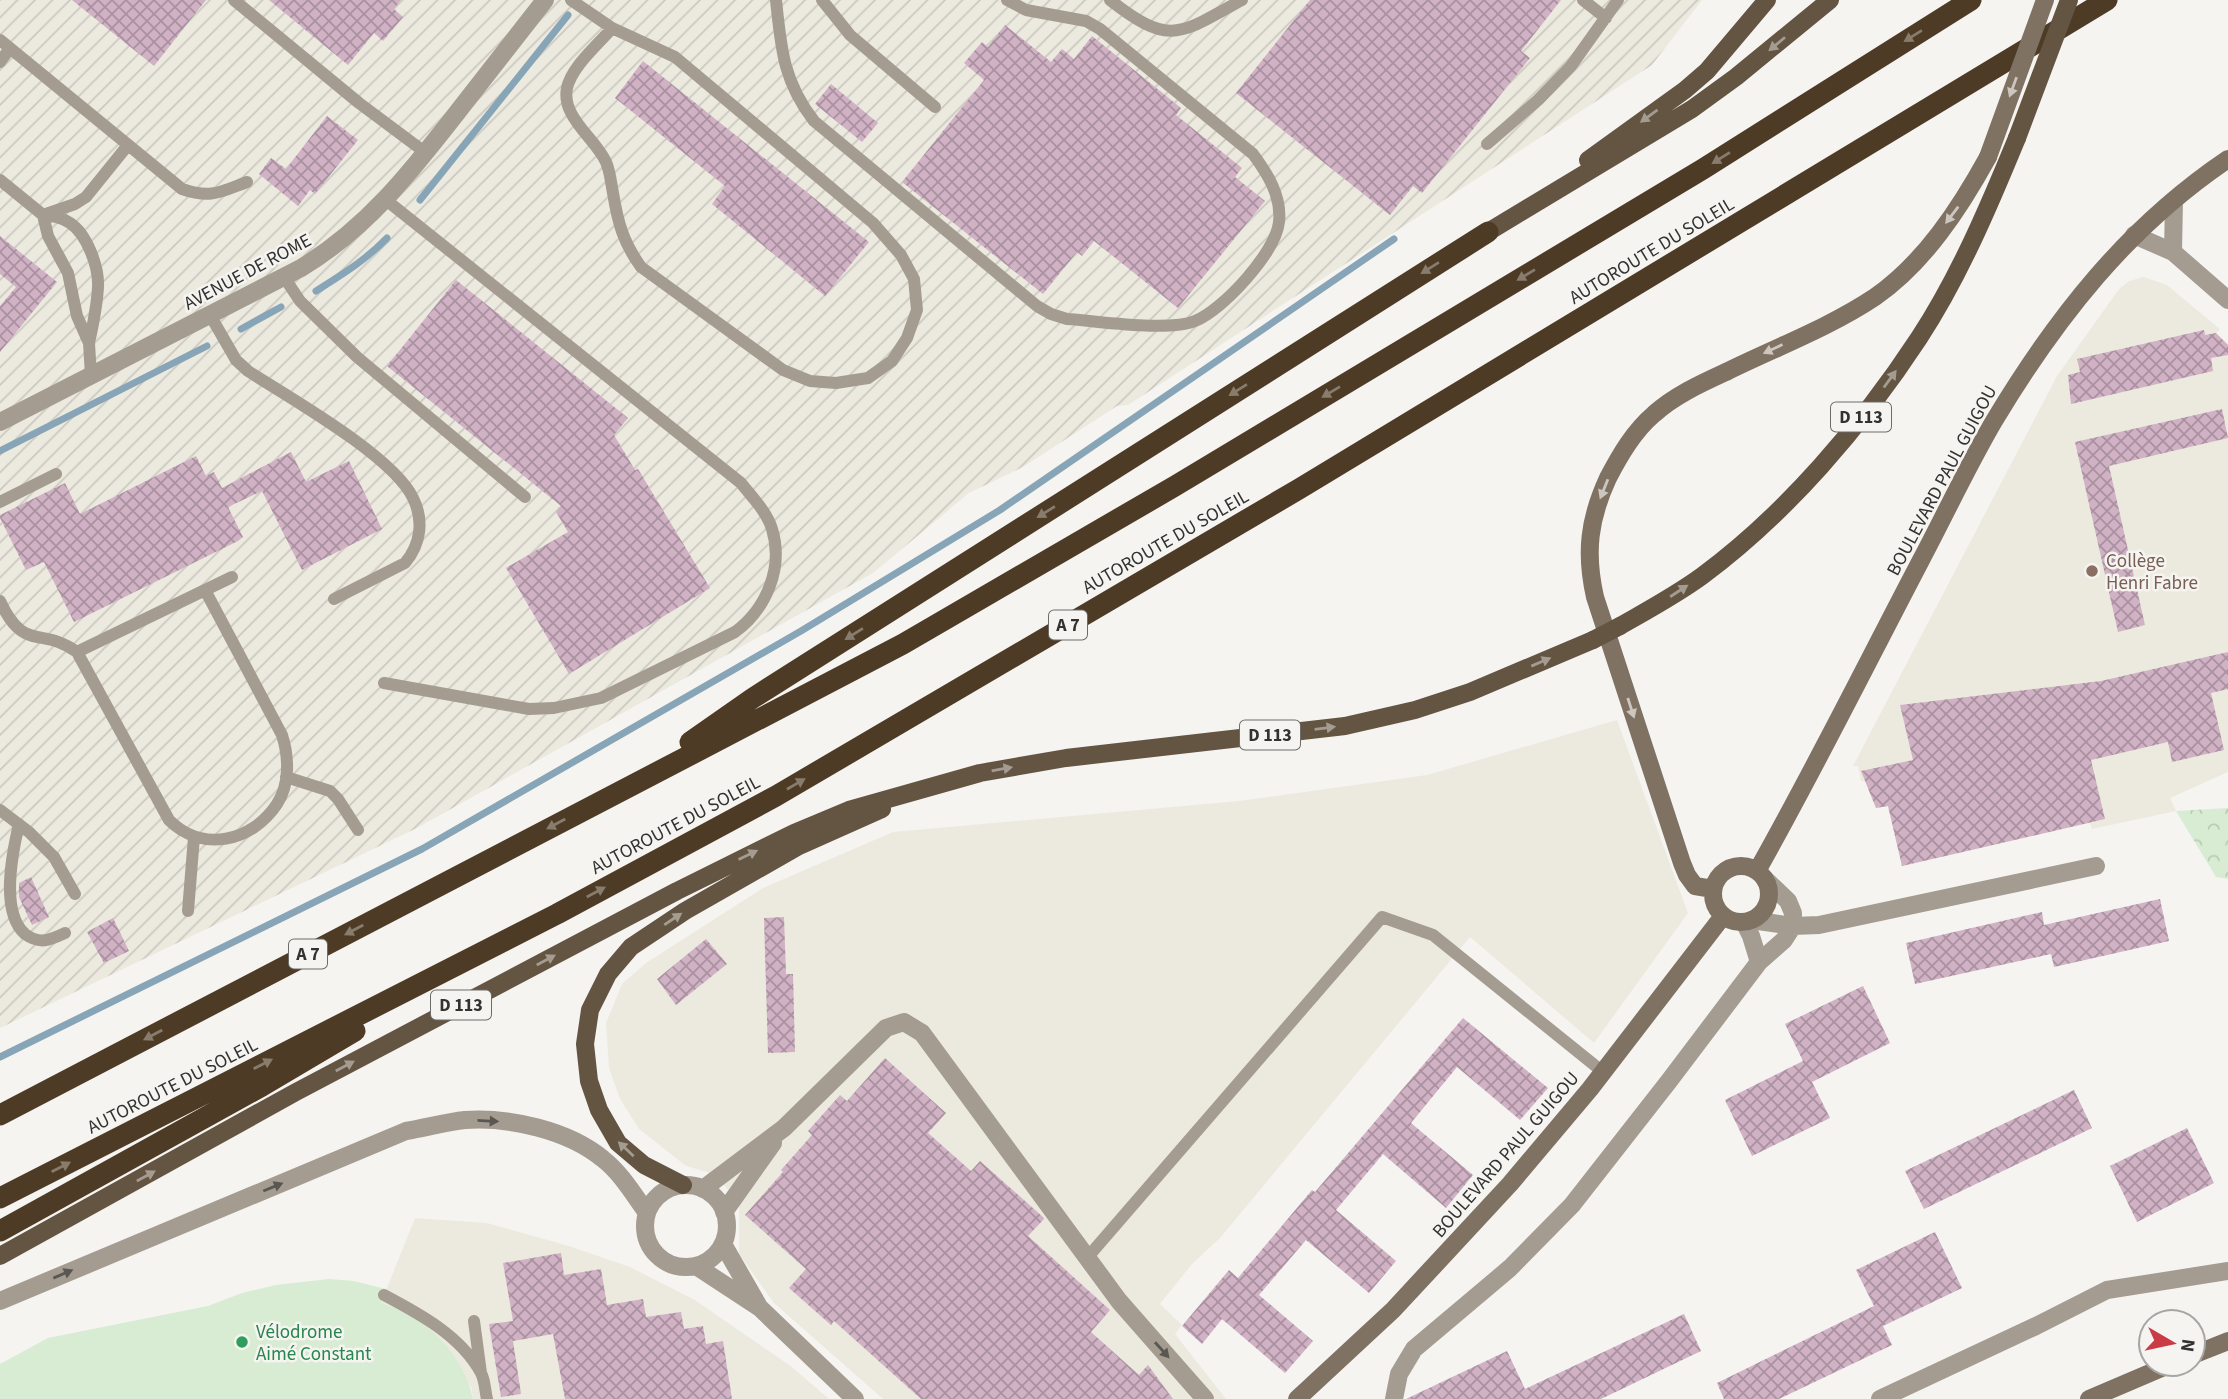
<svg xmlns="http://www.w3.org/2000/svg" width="2228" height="1399" font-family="'Source Sans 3',sans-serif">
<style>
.built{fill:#eceadf}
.industrial{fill:url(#industrial-furrows)}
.grass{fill:#d7ecd3}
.park{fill:url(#park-crowns)}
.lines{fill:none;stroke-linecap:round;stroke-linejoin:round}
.stream{stroke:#88a5b7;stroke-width:7}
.building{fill:url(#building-cross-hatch)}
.lane{stroke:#a59c91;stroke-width:12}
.street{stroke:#a59c91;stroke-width:18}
.secondary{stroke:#7f7263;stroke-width:18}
.primary{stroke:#645442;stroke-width:18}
.highway{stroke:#4d3b26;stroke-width:21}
.secondary-bridge{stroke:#7f7263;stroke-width:18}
.primary-bridge{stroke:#645442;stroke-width:18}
.oneway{fill:#887c6d}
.oneway2{fill:#a59c91}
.oneway3{fill:#ccc6bf}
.oneway4{fill:#5a5753}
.education-dot{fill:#8d6e63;stroke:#f5f4f1;stroke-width:2.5}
.leisure-dot{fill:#2e9e5b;stroke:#f5f4f1;stroke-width:2.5}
.labels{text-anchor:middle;stroke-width:5;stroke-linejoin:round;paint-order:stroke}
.shield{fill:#f5f4f1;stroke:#6c6c6b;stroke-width:2}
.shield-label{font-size:18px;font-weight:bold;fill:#323231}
.street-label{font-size:19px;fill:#323231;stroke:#f5f4f1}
.education-label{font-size:19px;fill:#785e54;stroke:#f5f4f1;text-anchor:start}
.leisure-label{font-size:19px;fill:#27864d;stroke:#f5f4f1;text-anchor:start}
</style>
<defs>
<pattern id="industrial-furrows" width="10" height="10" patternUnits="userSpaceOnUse" patternTransform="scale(1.75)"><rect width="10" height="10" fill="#eceadf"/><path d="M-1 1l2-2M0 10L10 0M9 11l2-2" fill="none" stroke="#cbc9c0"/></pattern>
<pattern id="park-crowns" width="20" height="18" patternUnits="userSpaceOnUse" patternTransform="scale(1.75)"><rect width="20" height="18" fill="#d7ecd3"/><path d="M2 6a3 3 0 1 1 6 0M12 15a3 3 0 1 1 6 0" fill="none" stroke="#b9cbb6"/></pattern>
<pattern id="building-cross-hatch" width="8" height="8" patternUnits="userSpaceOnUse" patternTransform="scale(1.75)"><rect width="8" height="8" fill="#d0b2c4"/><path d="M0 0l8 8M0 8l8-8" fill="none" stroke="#a991a0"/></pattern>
</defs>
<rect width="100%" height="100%" fill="#f5f4f1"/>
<path class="built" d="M 2144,277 L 2167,285 L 2220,329 L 2216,333 L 2228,344 L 2228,772 L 2170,798 L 2176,811 L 2092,829 L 2090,823 L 1902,866 L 1888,806 L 1876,808 L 1865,781 L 1861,781 L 1858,766 L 1853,766 L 2057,376 L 2119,289 L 2129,281 Z
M 1617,720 L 1688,913 L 1594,1043 L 1470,937 L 1220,1238 L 1192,1264 L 1160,1304 L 1182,1325 L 1175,1334 L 1226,1399 L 883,1399 L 774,1303 L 739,1254 L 739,1205 L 725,1186 L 707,1172 L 686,1166 L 639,1129 L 620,1099 L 609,1068 L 606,1023 L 622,984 L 646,963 L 763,888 L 893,832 L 1239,801 L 1427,775 Z
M 415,1218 L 487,1223 L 569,1246 L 630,1267 L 695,1300 L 792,1367 L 829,1399 L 473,1399 L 471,1387 L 381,1303 Z"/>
<path class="industrial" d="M 0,0 L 1702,0 L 1652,65 L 1128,405 L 1117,406 L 1023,467 L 969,493 L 873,573 L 417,828 L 0,1028 Z"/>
<path class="grass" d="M 329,1279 L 354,1281 L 386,1289 L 381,1303 C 426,1318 463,1352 473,1399 L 0,1399 L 0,1364 L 48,1338 L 208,1306 L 242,1293 L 276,1285 Z"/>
<path class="park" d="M 2228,808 L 2228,879 L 2216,877 L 2176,811 Z"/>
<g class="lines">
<path class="stream" d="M 420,200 L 568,15
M 316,291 C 341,275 366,260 387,238
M 241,329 L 281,307
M 0,451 L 207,346
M 0,1057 L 422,849 L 801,631 L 1000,510 L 1394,239"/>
</g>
<path class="building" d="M 72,0 L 206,0 L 154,66 Z
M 269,0 L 401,0 L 394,9 L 403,17 L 383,41 L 374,33 L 348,65 Z
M 1310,0 L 1561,0 L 1521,51 L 1530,58 L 1422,193 L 1413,186 L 1390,215 L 1236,93 Z
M 1005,25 L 1051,62 L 1062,49 L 1074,59 L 1092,36 L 1181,108 L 1176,115 L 1242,168 L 1235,177 L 1265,201 L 1178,308 L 1094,241 L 1082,256 L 1077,252 L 1043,294 L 902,182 L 984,80 L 964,63 L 982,42 L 988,47 Z
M 643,61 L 869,242 L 825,296 L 712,204 L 725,186 L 615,98 Z
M 831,84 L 878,123 L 862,142 L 815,104 Z
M 327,116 L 358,140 L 315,194 L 310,190 L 298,206 L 259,174 L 271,158 L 286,169 Z
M 0,236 L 57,282 L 0,352 L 0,306 L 16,287 L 0,274 Z
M 456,280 L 628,418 L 614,435 L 635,470 L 638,469 L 710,588 L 569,674 L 506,568 L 568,532 L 556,512 L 561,506 L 387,366 Z
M 2204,330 L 2205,335 L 2216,333 L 2228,345 L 2228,355 L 2211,358 L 2213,371 L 2071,404 L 2068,375 L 2080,372 L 2077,359 Z
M 2222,409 L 2228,438 L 2109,466 L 2145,625 L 2118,632 L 2075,442 Z
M 291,452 L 306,482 L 349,461 L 382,529 L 302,570 L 262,491 L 228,507 L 243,537 L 238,541 L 74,622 L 44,562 L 26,570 L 0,518 L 0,515 L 65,483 L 80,514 L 196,456 L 206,476 L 214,472 L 222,488 Z
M 2228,652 L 2228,689 L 2211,693 L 2224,750 L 2172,762 L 2168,742 L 2091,760 L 2105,819 L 1902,866 L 1888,806 L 1876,808 L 1861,771 L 1913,760 L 1900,705 L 2101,681 Z
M 31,877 L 49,917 L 32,925 L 19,897 L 19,883 Z
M 2160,899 L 2169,941 L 2054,967 L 2051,954 L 1915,984 L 1906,943 L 2042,912 L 2044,925 Z
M 784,917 L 786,974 L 793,974 L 795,1052 L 768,1053 L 764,918 Z
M 113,918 L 129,951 L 104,963 L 87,932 Z
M 706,939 L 727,964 L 676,1005 L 657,979 Z
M 1863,986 L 1890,1043 L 1812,1082 L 1830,1118 L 1752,1156 L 1725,1100 L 1803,1061 L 1785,1024 Z
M 1463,1018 L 1548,1088 L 1520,1120 L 1457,1067 L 1411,1123 L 1473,1175 L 1446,1208 L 1383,1154 L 1336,1210 L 1396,1261 L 1369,1293 L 1306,1240 L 1259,1295 L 1313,1341 L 1285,1373 L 1222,1319 L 1202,1344 L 1182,1326 L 1229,1270 L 1238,1278 L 1312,1190 L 1315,1192 Z
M 885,1058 L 946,1113 L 928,1133 L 971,1171 L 980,1161 L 1043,1217 L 1044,1219 L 1028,1236 L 1110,1310 L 1091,1332 L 1139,1375 L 1148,1365 L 1173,1399 L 921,1399 L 834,1321 L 831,1325 L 789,1288 L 806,1269 L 745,1215 L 783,1172 L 781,1170 L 812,1135 L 808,1131 L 840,1095 L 847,1101 Z
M 2074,1090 L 2092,1128 L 1924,1209 L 1905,1171 Z
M 2187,1128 L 2214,1183 L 2137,1222 L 2110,1166 Z
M 1935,1232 L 1962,1288 L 1883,1326 L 1892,1345 L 1779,1399 L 1724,1399 L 1717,1383 L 1874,1306 L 1856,1270 Z
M 561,1253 L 564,1275 L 601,1269 L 607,1305 L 643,1299 L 646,1317 L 681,1312 L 684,1329 L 703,1326 L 706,1344 L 723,1341 L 732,1399 L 565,1399 L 553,1334 L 513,1341 L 521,1394 L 501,1397 L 489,1324 L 513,1321 L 503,1263 Z
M 1684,1314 L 1701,1351 L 1601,1399 L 1406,1399 L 1507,1351 L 1525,1389 Z"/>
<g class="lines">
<path class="lane" d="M 234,0 L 359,103 L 426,153
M 571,0 L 612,28 L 675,57 L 873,223 L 901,255 L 914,279 L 917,310 L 907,338 L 892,361 L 868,378 L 836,383 L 810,381 L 783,370 L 641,267 C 623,242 618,223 613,193 C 611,183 610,171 606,162 C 595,138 561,117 567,88 C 572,66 598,45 612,28
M 776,0 C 781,48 783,81 814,121 L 1037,306 L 1051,314 L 1067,319 C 1099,321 1168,332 1195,321 C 1223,310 1276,252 1279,222 C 1282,196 1267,173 1253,154 L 1100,29 L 1086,21 L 1026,10 L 1007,0
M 822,0 L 850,35 L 935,107
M 1110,0 C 1171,48 1181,33 1242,0
M 1583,0 L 1606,18
M 0,40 L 182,189 C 211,199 220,192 247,182
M 0,62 L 10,48
M 1487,144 L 1538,100 L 1571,66 L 1618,0
M 0,180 L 43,215 L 75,204 L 86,197 L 128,145
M 43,215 C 53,216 61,217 70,223 C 87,234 99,267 98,287 C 97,306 93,325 89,343 L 77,316 L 68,273 L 48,236 Z
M 284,277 L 300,301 L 357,357 L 525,497
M 210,315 L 236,360 L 248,371 C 290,398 393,456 413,498 C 424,520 421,544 405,563 L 334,599
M 89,343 L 91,376
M 0,502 L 56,474
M 0,601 C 24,653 41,626 77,652 L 169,820 C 202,853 252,842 277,804 C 290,784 289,757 282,735 L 205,590
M 77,652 L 232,577
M 384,683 L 529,709 L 554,708 L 601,698 L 735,632 C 766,609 784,568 772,529 C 767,512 752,497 741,483 L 386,200
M 286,777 L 330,791 L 338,799 L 358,830
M 0,810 L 29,832 L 54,857 L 75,894
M 19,824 C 12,854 0,912 25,934 C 40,945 50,940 65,933
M 188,911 L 194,837
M 1087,1258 L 1382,917 L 1433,935 L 1603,1072
M 384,1295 C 420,1314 461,1336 481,1373 C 485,1380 485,1391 487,1399
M 474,1321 L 481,1373"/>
<path class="street" d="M 2134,235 L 2173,252 L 2228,300
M 2173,252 L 2174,200
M 0,422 L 301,268 C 366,229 410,173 456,114 C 486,76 515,38 545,0
M 1751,920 L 1793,926 L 1819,925 L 2096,866
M 1744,922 L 1751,936 L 1759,962
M645 1226a41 41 0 1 1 82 0a41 41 0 1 1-82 0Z
M 703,1189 L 784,1128 L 886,1028 L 904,1022 L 922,1033 L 1119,1301 L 1205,1399
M 724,1212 L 773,1143
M 723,1244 L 758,1305
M 696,1266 L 760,1308 L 855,1399
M 0,1301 L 406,1131 C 425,1128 446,1122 465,1120 C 509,1117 568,1130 603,1159 C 621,1173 634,1195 647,1213
M 1394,1399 L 1399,1374 L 1414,1349 L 1510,1268 L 1572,1205 L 1669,1081 L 1759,962 L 1784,940 L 1793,926 L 1793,913 L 1788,901 L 1765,879
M 1880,1399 L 2036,1326 L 2107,1290 L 2228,1271"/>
<path class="secondary" d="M1713 894a28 28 0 1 1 56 0a28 28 0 1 1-56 0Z
M 1757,871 C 1814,770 1866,665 1920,562 C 1945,515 1967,467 1994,421 C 2056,318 2127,227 2228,159
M 1713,889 L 1695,886 L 1687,875 L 1682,863 L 1595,597 C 1585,553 1589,519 1608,478 C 1620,455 1634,431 1654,414 C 1675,395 1702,383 1728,371 C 1777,347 1830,327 1875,297 C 1924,263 1960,208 1988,157
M 2193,1355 L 2228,1341
M 1297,1399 L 1393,1310 L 1510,1184 L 1590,1089 L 1723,916
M 2089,1399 L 2171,1364"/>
<path class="primary" d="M 1588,160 L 1685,90 L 1707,71 L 1767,0
M 1488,232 L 1692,109 L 1736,77 L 1830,0
M 1620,626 C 1648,610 1676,595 1702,576 C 1786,514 1862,425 1919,338 C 1959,277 1989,206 2017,138
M 683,1185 L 644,1165 L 618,1143 L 599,1110 L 589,1081 L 585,1044 L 590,1010 L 608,974 L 631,947 L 685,911 L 799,846 L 882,809
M 0,1256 L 296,1092 L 677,891 L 794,833 L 849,810 L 980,773 L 1066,758 L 1345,726 L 1415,710 L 1470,692 L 1593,640"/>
<path class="highway" d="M 690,742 L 753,698 L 1488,232
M 0,1115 L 903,644 L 1175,486 L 1703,169 L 1971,0
M 0,1198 L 557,914 L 776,796 L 1299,489 L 2107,0
M 0,1231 L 262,1086 L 355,1031"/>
<path class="secondary-bridge" d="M 1988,157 L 2045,0"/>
<path class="primary-bridge" d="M 2017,138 L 2069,0
M 1593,640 L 1620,626"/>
</g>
<defs><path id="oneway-solid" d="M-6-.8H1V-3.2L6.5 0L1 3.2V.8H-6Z" transform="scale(1.75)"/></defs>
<g class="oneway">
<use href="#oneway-solid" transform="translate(1913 36) rotate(148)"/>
<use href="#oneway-solid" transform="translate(1721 158) rotate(148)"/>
<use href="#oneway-solid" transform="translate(1430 268) rotate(148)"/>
<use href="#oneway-solid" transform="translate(1526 275) rotate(149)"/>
<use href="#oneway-solid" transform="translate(1238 390) rotate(148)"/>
<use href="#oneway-solid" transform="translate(1331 392) rotate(149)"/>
<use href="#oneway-solid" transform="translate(1046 512) rotate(148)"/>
<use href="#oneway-solid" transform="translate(854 634) rotate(148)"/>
<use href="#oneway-solid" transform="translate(796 784) rotate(-30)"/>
<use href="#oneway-solid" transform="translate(556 824) rotate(152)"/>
<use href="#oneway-solid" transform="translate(596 892) rotate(-28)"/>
<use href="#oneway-solid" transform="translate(354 930) rotate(152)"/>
<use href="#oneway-solid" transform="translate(153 1035) rotate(152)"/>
<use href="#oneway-solid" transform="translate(263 1064) rotate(-27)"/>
<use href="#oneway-solid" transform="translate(61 1167) rotate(-27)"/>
</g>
<g class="oneway2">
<use href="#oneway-solid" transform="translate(1777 44) rotate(140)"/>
<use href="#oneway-solid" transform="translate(1649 116) rotate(144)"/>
<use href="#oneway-solid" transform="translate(1890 379) rotate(-54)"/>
<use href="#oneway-solid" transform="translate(1679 591) rotate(-33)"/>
<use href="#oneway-solid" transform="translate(1541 662) rotate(-23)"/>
<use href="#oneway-solid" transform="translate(1325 728) rotate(-7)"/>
<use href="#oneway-solid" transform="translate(1002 769) rotate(-10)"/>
<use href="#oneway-solid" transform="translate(748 855) rotate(-26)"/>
<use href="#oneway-solid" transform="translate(673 919) rotate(-34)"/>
<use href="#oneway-solid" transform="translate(546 960) rotate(-28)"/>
<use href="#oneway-solid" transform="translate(345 1066) rotate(-28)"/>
<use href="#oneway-solid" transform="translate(626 1149) rotate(-137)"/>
<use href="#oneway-solid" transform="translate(146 1176) rotate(-29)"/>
</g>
<g class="oneway3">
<use href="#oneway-solid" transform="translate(2013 87) rotate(110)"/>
<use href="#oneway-solid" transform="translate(1952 215) rotate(127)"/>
<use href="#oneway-solid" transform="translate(1773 349) rotate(155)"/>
<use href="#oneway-solid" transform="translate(1604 489) rotate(112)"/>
<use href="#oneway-solid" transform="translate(1631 708) rotate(72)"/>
</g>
<g class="oneway4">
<use href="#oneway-solid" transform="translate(488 1121) rotate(3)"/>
<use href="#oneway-solid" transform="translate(273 1187) rotate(-22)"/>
<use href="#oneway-solid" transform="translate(63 1274) rotate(-23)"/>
<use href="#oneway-solid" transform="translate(1162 1350) rotate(48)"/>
</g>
<circle class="education-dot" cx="2092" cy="571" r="7"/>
<circle class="leisure-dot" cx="242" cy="1342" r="7"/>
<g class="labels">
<g class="shield">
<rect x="1831" y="402.5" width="60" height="29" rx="5"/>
<rect x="1049" y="610.5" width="38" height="29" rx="5"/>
<rect x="1240" y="720.5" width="60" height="29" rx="5"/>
<rect x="289" y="939.5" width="38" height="29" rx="5"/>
<rect x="431" y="990.5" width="60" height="29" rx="5"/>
</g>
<g class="shield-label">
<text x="1861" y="423">D 113</text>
<text x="1068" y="631">A 7</text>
<text x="1270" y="741">D 113</text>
<text x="308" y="960">A 7</text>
<text x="461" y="1011">D 113</text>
</g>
<g class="street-label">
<text transform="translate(1651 250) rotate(-31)" y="7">AUTOROUTE DU SOLEIL</text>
<text transform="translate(247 271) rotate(-28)" y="7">AVENUE DE ROME</text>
<text transform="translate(1941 480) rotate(-62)" y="7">BOULEVARD PAUL GUIGOU</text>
<text transform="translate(1165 541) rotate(-30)" y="7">AUTOROUTE DU SOLEIL</text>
<text transform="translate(675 824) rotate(-28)" y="7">AUTOROUTE DU SOLEIL</text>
<text transform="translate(172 1085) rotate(-27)" y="7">AUTOROUTE DU SOLEIL</text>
<text transform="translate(1505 1154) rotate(-49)" y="7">BOULEVARD PAUL GUIGOU</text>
</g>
<g class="education-label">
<text x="2106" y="567">Collège<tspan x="2106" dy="22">Henri Fabre</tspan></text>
</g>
<g class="leisure-label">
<text x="256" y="1338">Vélodrome<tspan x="256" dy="22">Aimé Constant</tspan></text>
</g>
</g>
<g transform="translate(2172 1343) rotate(99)"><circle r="33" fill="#f5f4f1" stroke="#a7a6a4" stroke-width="2"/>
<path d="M0-5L12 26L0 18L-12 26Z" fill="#cb3b47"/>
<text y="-10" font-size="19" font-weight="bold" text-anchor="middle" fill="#323231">N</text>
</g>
</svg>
